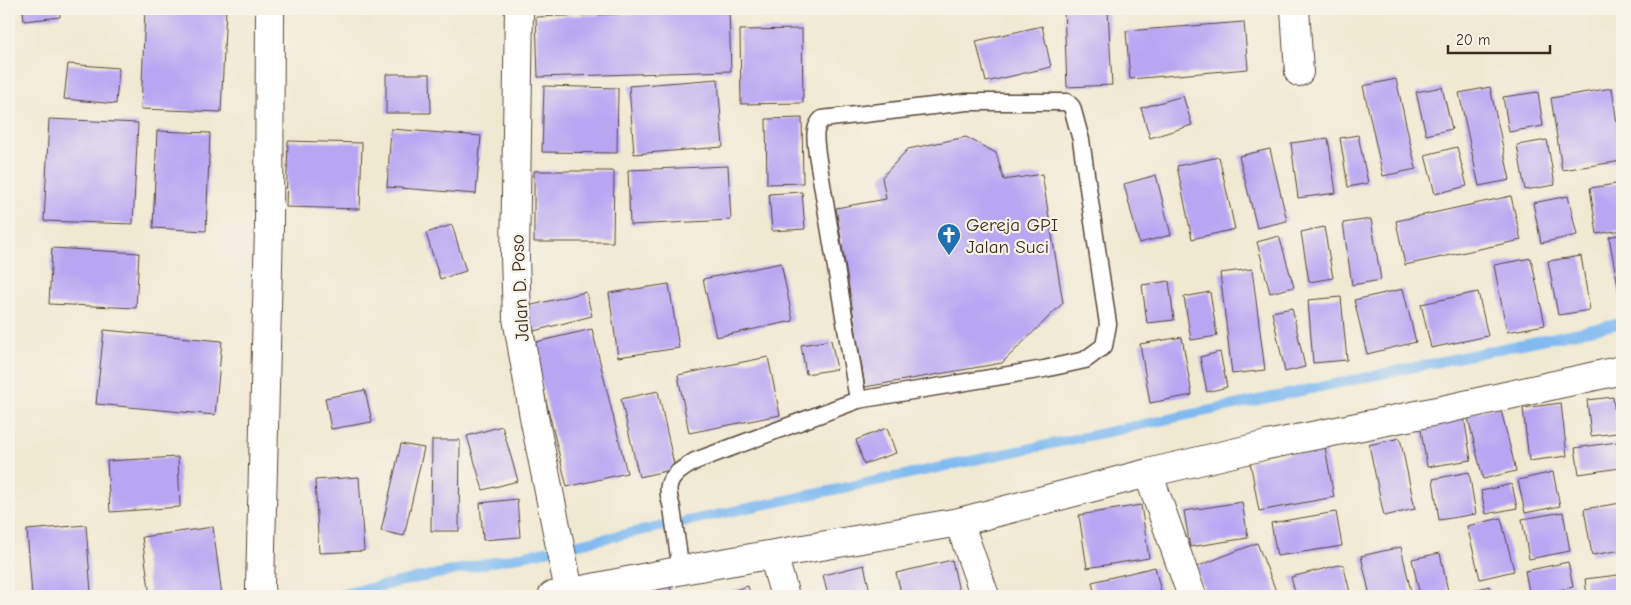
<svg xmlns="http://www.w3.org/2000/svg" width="1631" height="605" font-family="'Comic Neue',sans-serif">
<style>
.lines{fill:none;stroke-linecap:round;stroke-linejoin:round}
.stream{stroke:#80baf1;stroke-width:10}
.building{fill:#b8a6f3}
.service-casing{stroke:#564739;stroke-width:19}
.minor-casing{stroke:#564739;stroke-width:30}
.service{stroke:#fff;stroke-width:16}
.minor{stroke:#fff;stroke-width:28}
.labels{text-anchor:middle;stroke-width:4.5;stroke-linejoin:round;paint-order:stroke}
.poi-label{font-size:19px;fill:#3b2a1e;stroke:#f7f3e8;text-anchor:start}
.street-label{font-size:19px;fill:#3b2a1e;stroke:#f7f3e8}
</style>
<rect width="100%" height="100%" fill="#f7f3e8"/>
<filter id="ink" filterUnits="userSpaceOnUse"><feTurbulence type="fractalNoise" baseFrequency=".02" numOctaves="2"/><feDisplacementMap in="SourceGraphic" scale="10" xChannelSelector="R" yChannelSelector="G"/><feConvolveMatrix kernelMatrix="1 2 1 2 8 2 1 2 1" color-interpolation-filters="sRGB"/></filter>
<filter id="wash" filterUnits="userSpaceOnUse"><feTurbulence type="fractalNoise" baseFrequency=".0096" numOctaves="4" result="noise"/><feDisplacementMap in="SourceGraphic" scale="20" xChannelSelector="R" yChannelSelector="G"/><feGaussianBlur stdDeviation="1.12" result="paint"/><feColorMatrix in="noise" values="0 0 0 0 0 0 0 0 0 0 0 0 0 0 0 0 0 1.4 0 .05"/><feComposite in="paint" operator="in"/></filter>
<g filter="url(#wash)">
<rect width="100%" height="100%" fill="#f0e9d2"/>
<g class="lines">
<path class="stream" d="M 333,596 L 1622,323"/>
</g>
<g id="blocks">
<path class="building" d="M 23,9 L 59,9 L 60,17 L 24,21 Z
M 145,9 L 226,9 L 221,112 L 141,109 Z
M 1064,9 L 1108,9 L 1112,85 L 1067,87 Z
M 1149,9 L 1203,9 L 1203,10 L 1150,14 Z
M 729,10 L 731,71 L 538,77 L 536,17 Z
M 1244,22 L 1248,69 L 1130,79 L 1126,31 Z
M 1042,26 L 1051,67 L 986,82 L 976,41 Z
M 802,29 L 803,103 L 741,104 L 740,30 Z
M 68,64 L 119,68 L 116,104 L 64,99 Z
M 386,74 L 430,74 L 431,113 L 386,113 Z
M 718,79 L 723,147 L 634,154 L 629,86 Z
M 1396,79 L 1416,169 L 1383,176 L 1363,86 Z
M 544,86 L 618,88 L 617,153 L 542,152 Z
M 1442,87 L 1452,129 L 1426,135 L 1416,92 Z
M 1490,87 L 1510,180 L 1479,186 L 1459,93 Z
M 1612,88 L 1622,161 L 1562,170 L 1551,98 Z
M 1538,92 L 1543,126 L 1509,132 L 1503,97 Z
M 1183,96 L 1192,125 L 1150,138 L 1141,108 Z
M 802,118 L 803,183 L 767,184 L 766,119 Z
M 49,119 L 138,123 L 133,224 L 44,221 Z
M 391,129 L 481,136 L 476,194 L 387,187 Z
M 157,131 L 210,133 L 206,231 L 153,228 Z
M 1358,135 L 1368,183 L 1348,187 L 1340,138 Z
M 966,137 L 996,153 L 1004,180 L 1042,174 L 1063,303 L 1002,363 L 865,387 L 836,208 L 886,199 L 882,177 L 908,149 Z
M 1328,138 L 1336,193 L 1298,198 L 1291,143 Z
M 1547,140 L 1555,185 L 1525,190 L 1517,145 Z
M 288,141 L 362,143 L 360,209 L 286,207 Z
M 1457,147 L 1467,186 L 1435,194 L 1425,155 Z
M 1270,149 L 1287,221 L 1257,228 L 1239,156 Z
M 1219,157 L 1235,229 L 1192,239 L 1177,166 Z
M 728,166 L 731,220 L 630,225 L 628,170 Z
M 534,171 L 614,171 L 613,242 L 534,242 Z
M 1156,175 L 1171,235 L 1139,243 L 1124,184 Z
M 1622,183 L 1622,230 L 1597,234 L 1590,188 Z
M 802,192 L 805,229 L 772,231 L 769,194 Z
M 1511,196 L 1521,240 L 1405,265 L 1396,221 Z
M 1568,196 L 1577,235 L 1541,243 L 1533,203 Z
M 1371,219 L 1381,280 L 1352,285 L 1343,223 Z
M 452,225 L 466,271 L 440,279 L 426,233 Z
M 1324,227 L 1333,278 L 1309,282 L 1301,232 Z
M 1622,234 L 1622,296 L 1620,297 L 1609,237 Z
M 1279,236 L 1294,287 L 1270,293 L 1257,242 Z
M 52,248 L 139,253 L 136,308 L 49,304 Z
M 1581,256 L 1590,310 L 1558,315 L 1548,261 Z
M 1531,258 L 1545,325 L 1507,332 L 1494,265 Z
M 781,263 L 793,321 L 716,337 L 703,279 Z
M 1252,269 L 1265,370 L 1232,374 L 1220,273 Z
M 1169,281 L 1174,320 L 1147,323 L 1142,285 Z
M 669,284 L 679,348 L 618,357 L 609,293 Z
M 1403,289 L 1416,342 L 1367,354 L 1354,300 Z
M 586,292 L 592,316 L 530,332 L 524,307 Z
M 1210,292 L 1217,336 L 1191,340 L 1184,297 Z
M 1478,292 L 1488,336 L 1431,348 L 1421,304 Z
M 1341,297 L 1347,360 L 1313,363 L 1308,300 Z
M 1292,308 L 1305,367 L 1285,372 L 1272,312 Z
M 592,329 L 627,473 L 567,487 L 532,343 Z
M 104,330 L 222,341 L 215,415 L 96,404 Z
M 1182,337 L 1192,395 L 1150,403 L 1140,344 Z
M 831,340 L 837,369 L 806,374 L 801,345 Z
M 1220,352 L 1227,387 L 1207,392 L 1200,357 Z
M 768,357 L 780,415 L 689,433 L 678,375 Z
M 365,390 L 372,422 L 331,429 L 325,398 Z
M 658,391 L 675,469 L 639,477 L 621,399 Z
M 1613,397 L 1617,433 L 1591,436 L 1587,400 Z
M 1561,403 L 1567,456 L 1529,461 L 1523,408 Z
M 1500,406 L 1516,471 L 1483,479 L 1467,414 Z
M 1464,417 L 1471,460 L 1427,467 L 1420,424 Z
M 502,426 L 518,481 L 483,490 L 467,436 Z
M 887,428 L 896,453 L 864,464 L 856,440 Z
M 1400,438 L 1415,509 L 1384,516 L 1369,445 Z
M 432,440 L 460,440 L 459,531 L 431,531 Z
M 1617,442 L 1620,468 L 1579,474 L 1575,448 Z
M 401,444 L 424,448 L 404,536 L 381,531 Z
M 1325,447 L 1334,497 L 1259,511 L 1250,461 Z
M 178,457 L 180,507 L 110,512 L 107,461 Z
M 1469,472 L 1476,514 L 1439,520 L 1433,479 Z
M 1553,472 L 1560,506 L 1525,513 L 1518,480 Z
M 359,477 L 364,551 L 319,553 L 315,480 Z
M 1512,484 L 1517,508 L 1486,514 L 1481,491 Z
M 517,499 L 520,537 L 483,540 L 480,503 Z
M 1242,502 L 1248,538 L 1190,547 L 1184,511 Z
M 1621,503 L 1622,550 L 1592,555 L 1584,509 Z
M 1141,505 L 1149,558 L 1087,568 L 1079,515 Z
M 1336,512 L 1342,546 L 1277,556 L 1271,523 Z
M 1563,512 L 1570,551 L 1529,559 L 1522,519 Z
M 1501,518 L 1514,571 L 1480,579 L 1467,526 Z
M 86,525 L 91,593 L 32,596 L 27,530 Z
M 213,527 L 222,596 L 150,596 L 142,537 Z
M 1257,543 L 1278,596 L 1207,596 L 1196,567 Z
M 1401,547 L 1412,596 L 1370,596 L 1361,556 Z
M 1440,553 L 1449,596 L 1420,596 L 1412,559 Z
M 952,560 L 960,596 L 902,596 L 896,573 Z
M 1568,562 L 1573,587 L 1530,596 L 1525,571 Z
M 1343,564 L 1351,596 L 1296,596 L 1291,577 Z
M 864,565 L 871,596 L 828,596 L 823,575 Z
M 1155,567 L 1162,596 L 1095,596 L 1092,582 Z
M 1618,575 L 1621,596 L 1587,596 L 1585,579 Z
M 670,585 L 672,596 L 609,596 Z
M 748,586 L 751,596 L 715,596 Z
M 1489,586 L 1492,596 L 1459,596 L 1458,595 Z"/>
</g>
</g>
<g filter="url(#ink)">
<use href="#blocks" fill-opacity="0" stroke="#564739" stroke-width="1"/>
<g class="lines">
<g class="service-casing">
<path id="service" d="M 681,571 C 678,550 675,529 672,508 C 670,500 667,493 669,485 C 673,473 686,467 695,461 L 858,400 L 1044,369 L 1085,360 L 1104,346 L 1108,324 L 1081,140 L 1072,107 L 1067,102 L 967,102 L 822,119 C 812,129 816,142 817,154 L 858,400"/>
</g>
<g class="minor-casing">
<path id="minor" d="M 519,9 L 515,257 L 517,318 L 534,417 L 570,596
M 1295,9 L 1299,72
M 1148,473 L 1192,596
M 959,522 L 985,596
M 773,555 L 785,596
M 261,596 L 260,587 L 269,227 L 270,9
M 552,596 L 688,569 L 959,522 L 1148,473 L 1267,445 L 1442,410 L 1622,370"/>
</g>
<use href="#service" class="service"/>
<use href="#minor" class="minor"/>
</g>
</g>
<defs>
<g id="church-pin" transform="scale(1.25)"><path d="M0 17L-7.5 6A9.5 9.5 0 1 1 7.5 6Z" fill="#1f6fb2" stroke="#f7f3e8"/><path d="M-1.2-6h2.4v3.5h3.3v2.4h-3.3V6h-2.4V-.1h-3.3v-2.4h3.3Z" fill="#fff"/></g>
</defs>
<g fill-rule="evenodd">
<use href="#church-pin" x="949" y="235"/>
</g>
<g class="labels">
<g class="poi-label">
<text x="966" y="231">Gereja GPI<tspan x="966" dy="22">Jalan Suci</tspan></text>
</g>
<g class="street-label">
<text transform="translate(519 288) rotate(-93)" y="7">Jalan D. Poso</text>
</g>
</g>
<rect width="1631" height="605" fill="none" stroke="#f7f3e8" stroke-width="30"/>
<path d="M1448 45v8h102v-8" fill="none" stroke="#3b2a1e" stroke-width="2.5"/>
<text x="1456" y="45" font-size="15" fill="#3b2a1e" stroke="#f7f3e8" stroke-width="4" paint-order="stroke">20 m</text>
</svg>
